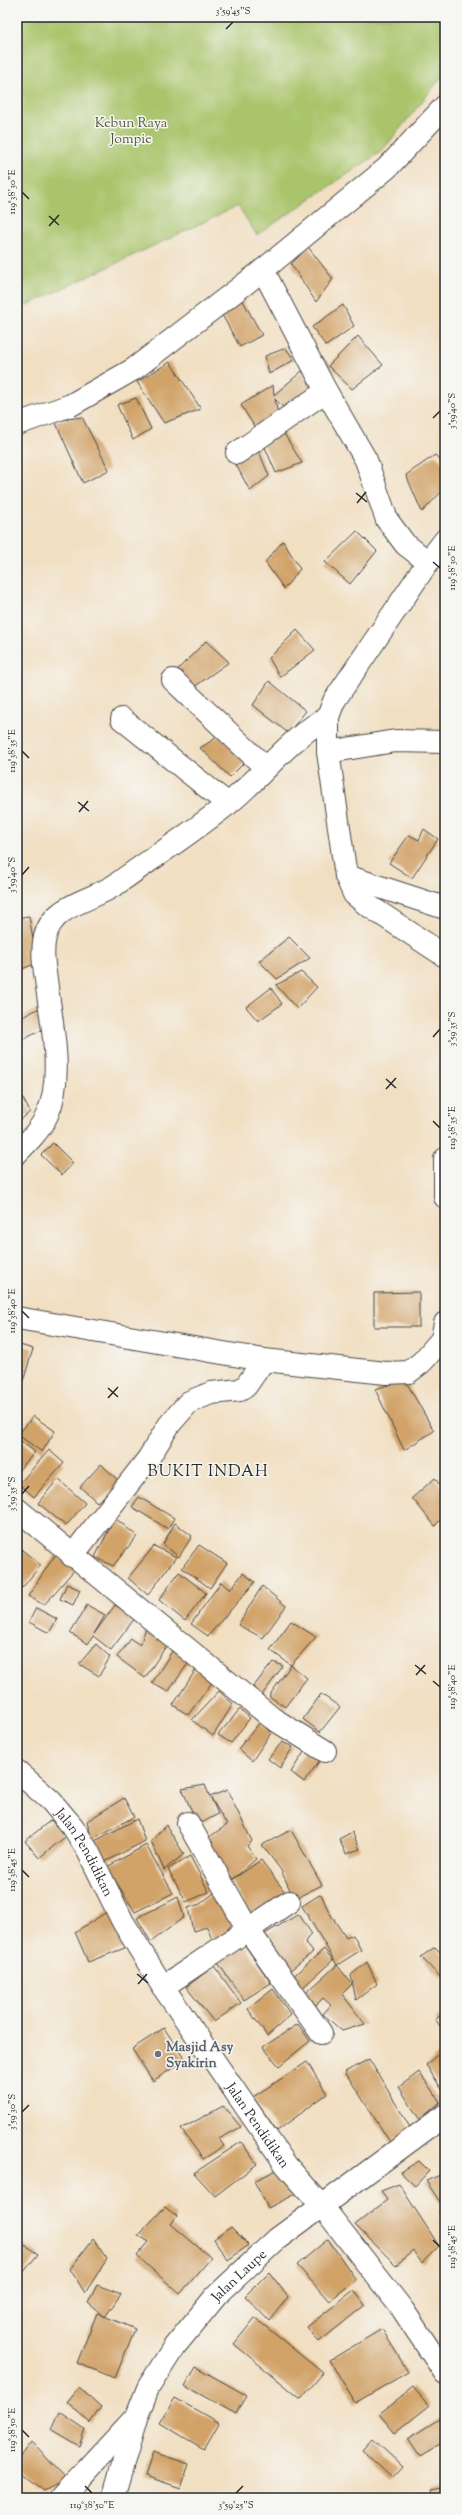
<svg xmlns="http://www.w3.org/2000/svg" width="462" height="2515" font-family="'Sorts Mill Goudy',serif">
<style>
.green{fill:#a9c46a;stroke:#6a784a}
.building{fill:#d1a369}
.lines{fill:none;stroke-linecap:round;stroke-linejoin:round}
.minor-casing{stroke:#494642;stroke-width:24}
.minor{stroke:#fff;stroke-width:22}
.ticks{fill:none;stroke:#2b2b2b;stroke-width:1.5}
.worship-dot{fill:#6b7280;stroke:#f6f6f2;stroke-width:1.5}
.labels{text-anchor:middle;stroke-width:3;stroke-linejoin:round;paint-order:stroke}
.park-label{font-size:14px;fill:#51593e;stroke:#f6f6f2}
.street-label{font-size:14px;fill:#2b2b2b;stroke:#f6f6f2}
.worship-label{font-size:14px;font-weight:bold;fill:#5b616d;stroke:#f6f6f2;text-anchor:start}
.quarter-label{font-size:16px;letter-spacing:1px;fill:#2b2b2b;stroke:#f6f6f2}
.neatline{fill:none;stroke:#2b2b2b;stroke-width:1.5}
.ticks-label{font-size:10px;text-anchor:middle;fill:#2b2b2b}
</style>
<rect width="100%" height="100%" fill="#f6f6f2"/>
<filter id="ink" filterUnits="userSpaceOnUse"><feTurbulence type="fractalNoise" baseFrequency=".025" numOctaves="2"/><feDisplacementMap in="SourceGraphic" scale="8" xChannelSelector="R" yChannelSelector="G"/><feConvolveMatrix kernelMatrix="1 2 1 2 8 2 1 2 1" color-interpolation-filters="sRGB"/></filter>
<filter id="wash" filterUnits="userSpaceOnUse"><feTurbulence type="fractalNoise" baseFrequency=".012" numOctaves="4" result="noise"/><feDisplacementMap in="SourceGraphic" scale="16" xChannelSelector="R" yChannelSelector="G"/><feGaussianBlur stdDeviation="0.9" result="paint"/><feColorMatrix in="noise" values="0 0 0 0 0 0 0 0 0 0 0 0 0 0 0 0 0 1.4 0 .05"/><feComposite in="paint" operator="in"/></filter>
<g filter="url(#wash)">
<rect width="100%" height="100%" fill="#f1dfc2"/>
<path class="green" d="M 17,17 L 445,17 L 445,73 L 382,151 L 257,235 L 238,206 L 17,310 Z"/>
<g id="blocks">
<path class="building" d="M 308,247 L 333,279 L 316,302 L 291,264 Z
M 242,299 L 262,335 L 240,347 L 222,315 Z
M 343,305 L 354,326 L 326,346 L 312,327 Z
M 358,336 L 383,365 L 352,389 L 328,366 Z
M 286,348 L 294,360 L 269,374 L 265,356 Z
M 170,362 L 201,409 L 164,423 L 137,382 Z
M 302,371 L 313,385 L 286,410 L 275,399 L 279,420 L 257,431 L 241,405 L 273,385 L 274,395 Z
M 136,398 L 151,429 L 133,440 L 117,405 Z
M 82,417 L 109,470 L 83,483 L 55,421 Z
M 283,432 L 302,463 L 276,473 L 264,445 Z
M 255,442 L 269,476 L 250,491 L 233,459 Z
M 435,455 L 445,465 L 445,488 L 422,512 L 406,475 Z
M 357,531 L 377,551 L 350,584 L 325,562 Z
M 283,541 L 300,569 L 284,589 L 265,562 Z
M 297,630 L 315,650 L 280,677 L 269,658 Z
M 206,641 L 229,662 L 194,687 L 178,669 Z
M 269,681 L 306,711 L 288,733 L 253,705 Z
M 219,736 L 247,760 L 230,777 L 200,748 Z
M 424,829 L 438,839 L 412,878 L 389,863 L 409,835 L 419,840 Z
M 29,916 L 37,963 L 17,971 L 17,918 Z
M 289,937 L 310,958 L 277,979 L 259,961 Z
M 301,972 L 317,987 L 297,1009 L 276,985 Z
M 271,988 L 282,1004 L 258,1021 L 246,1007 Z
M 41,1007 L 46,1028 L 18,1042 L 17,1020 Z
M 17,1087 L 30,1112 L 17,1123 Z
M 53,1143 L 73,1163 L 62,1175 L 41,1155 Z
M 419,1292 L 419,1327 L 374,1327 L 374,1293 Z
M 17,1344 L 33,1349 L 17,1401 Z
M 405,1380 L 434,1431 L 404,1450 L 375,1389 Z
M 33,1416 L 55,1431 L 42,1452 L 18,1435 Z
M 18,1439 L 35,1452 L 17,1472 L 17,1441 Z
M 49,1450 L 64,1463 L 34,1497 L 19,1484 Z
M 101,1464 L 121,1483 L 97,1502 L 80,1487 Z
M 435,1478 L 445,1493 L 445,1514 L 435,1526 L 412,1498 Z
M 58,1479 L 85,1503 L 66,1526 L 38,1503 Z
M 139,1497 L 174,1518 L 168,1529 L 132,1507 Z
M 115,1518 L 137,1536 L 113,1566 L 95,1557 Z
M 175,1523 L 192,1536 L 179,1557 L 163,1544 Z
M 199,1545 L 227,1563 L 210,1588 L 182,1568 Z
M 17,1546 L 41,1565 L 22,1588 L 17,1584 Z
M 154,1546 L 176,1557 L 148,1595 L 128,1578 Z
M 55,1555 L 75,1569 L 44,1605 L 28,1596 Z
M 179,1572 L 206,1593 L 185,1621 L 159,1600 Z
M 243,1573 L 255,1582 L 208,1636 L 191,1624 L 221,1582 L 230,1590 Z
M 67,1584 L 80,1590 L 73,1605 L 60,1599 Z
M 262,1586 L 286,1606 L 263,1638 L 238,1625 Z
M 87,1605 L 105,1615 L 94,1634 L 115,1605 L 135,1618 L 111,1650 L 93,1636 L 88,1644 L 70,1633 Z
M 36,1608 L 57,1619 L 49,1633 L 29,1622 Z
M 291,1621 L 316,1637 L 291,1665 L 270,1650 Z
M 146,1628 L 168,1643 L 145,1678 L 117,1657 L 131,1639 L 140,1645 Z
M 96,1644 L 110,1657 L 99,1676 L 79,1664 Z
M 176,1645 L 194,1655 L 168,1692 L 152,1683 Z
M 273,1662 L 283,1666 L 262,1695 L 253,1687 Z
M 291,1665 L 307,1678 L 285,1707 L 269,1696 Z
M 197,1668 L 213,1681 L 188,1715 L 173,1705 Z
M 219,1691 L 233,1704 L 213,1736 L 192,1720 Z
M 321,1694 L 340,1707 L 320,1732 L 303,1719 Z
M 240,1709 L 250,1718 L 231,1743 L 218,1735 Z
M 260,1722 L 271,1733 L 252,1761 L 238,1749 Z
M 282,1742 L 293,1747 L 280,1768 L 268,1759 Z
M 304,1752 L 320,1760 L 304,1782 L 291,1772 Z
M 205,1785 L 210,1797 L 227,1790 L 252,1841 L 247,1846 L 256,1859 L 232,1880 L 261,1860 L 288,1896 L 251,1915 L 206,1839 L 227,1825 L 211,1798 L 218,1814 L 198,1825 L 182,1789 Z
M 124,1798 L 134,1817 L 92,1839 L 87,1821 Z
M 137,1819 L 145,1841 L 99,1865 L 89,1844 Z
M 51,1820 L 65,1837 L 39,1858 L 25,1841 Z
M 166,1825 L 184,1854 L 164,1870 L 151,1841 Z
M 291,1830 L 322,1885 L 294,1899 L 281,1870 L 262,1845 Z
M 352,1832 L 360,1849 L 346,1854 L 339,1839 Z
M 146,1845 L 173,1893 L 135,1912 L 107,1867 Z
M 190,1856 L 209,1892 L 186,1902 L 168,1869 Z
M 214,1893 L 234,1921 L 215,1946 L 207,1927 L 193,1931 L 188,1908 L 200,1904 Z
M 321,1894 L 329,1912 L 346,1938 L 353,1935 L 361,1950 L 337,1965 L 302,1906 Z
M 178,1897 L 184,1917 L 151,1942 L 137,1918 Z
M 110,1910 L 130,1946 L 88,1962 L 75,1932 Z
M 299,1914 L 311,1933 L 305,1942 L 313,1952 L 288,1972 L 263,1935 Z
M 244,1944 L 271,1983 L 244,2000 L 218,1963 Z
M 435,1947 L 445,1957 L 445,1975 L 441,1978 L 421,1957 Z
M 324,1949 L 333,1960 L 301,1989 L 290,1979 Z
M 367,1962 L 377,1984 L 356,2000 L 351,1975 Z
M 337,1965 L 352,1984 L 342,1994 L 365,2024 L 342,2031 L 323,2014 L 331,2005 L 323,1998 L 314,2007 L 305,1994 Z
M 214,1966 L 241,2003 L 214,2022 L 186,1987 Z
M 273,1989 L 291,2015 L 267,2036 L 248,2009 Z
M 445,2013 L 445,2033 L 435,2019 Z
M 298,2024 L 310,2041 L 279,2066 L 263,2047 Z
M 164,2028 L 185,2060 L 153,2081 L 132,2049 Z
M 445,2048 L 445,2094 L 426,2065 Z
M 369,2059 L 411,2129 L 390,2142 L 345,2072 Z
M 307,2062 L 327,2094 L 277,2131 L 253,2097 Z
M 419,2072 L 440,2102 L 420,2120 L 399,2087 Z
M 223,2106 L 241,2127 L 219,2139 L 224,2146 L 203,2159 L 181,2129 Z
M 241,2142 L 257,2164 L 215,2196 L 194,2173 Z
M 419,2161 L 429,2171 L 415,2186 L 400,2172 Z
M 281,2168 L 296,2194 L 268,2208 L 254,2181 Z
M 445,2173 L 445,2220 L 439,2211 L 444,2208 L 426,2181 Z
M 399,2184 L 439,2246 L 422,2263 L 413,2251 L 396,2265 L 355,2225 L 387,2200 L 381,2191 Z
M 165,2207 L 177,2216 L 171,2224 L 211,2258 L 180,2294 L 137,2256 L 149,2242 L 138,2235 Z
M 231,2227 L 249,2245 L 228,2260 L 214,2239 Z
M 93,2239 L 107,2259 L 85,2293 L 70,2269 Z
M 328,2239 L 356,2280 L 329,2301 L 297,2265 Z
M 17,2240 L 38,2254 L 19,2278 L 17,2277 Z
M 269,2272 L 288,2297 L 269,2321 L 245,2296 Z
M 97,2285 L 121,2294 L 105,2317 L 88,2303 Z
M 354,2290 L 365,2305 L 319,2342 L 307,2327 Z
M 97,2313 L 135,2329 L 115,2378 L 77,2363 Z
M 255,2318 L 323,2373 L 301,2399 L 234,2344 Z
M 382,2329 L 408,2372 L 355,2403 L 330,2360 Z
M 196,2367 L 246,2395 L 236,2414 L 185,2386 Z
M 79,2387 L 101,2407 L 90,2423 L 67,2402 Z
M 413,2387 L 429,2406 L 395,2433 L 379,2414 Z
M 175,2398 L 219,2423 L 204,2449 L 160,2423 Z
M 60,2412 L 85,2429 L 79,2446 L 52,2430 Z
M 445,2415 L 445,2442 L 420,2457 L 408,2439 Z
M 373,2439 L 402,2466 L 392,2477 L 363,2450 Z
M 31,2442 L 67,2479 L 44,2491 L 17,2470 L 17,2460 Z
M 153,2452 L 189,2464 L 181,2488 L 145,2476 Z
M 445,2486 L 445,2498 L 434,2498 L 432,2489 Z"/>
</g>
</g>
<g filter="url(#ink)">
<use href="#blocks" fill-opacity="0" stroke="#494642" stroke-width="1"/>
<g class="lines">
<g class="minor-casing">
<g id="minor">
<path d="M 17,424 L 71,405 L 134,369 L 263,270"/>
<path d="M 237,453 L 326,391"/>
<path d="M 445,540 L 428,562 L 334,701 L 328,717 L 328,752 L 346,876 L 354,894 L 366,904 L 445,956"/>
<path d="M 428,562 L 405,544 L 387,520 L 366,460 L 326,391 L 263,270 L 387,168 L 445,106"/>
<path d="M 173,680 L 266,768"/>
<path d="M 122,719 L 228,804"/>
<path d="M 328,752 L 395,741 L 445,742"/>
<path d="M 346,876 L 445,908"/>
<path d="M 17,1153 C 28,1142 40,1130 47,1115 C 64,1079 52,1026 47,987 C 45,971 41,953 45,937 C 53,903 94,901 118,883 C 154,857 193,832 228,804 C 263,776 288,739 328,717"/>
<path d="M 445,1159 L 445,1197"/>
<path d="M 17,1318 L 264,1360 L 386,1373 L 409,1372 L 422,1362 L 442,1339 L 445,1323"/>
<path d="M 17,1509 L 272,1718 L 325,1751"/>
<path d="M 72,1556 L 148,1459 L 169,1425 L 189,1402 L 211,1393 L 240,1390 L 246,1386 L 264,1360"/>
<path id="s1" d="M 17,1771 L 51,1801 L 73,1827 L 88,1851 L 123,1922 L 163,1987 L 286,2165 L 322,2206 L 403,2310 L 445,2373"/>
<path d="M 188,1823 L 247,1928 L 321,2033"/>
<path d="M 163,1987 L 289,1902"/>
<path d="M 61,2498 L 133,2420"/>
<path id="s2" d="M 113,2498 L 137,2416 L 148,2388 L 174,2347 L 216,2296 L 277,2239 L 445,2115"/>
</g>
</g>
<use href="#minor" class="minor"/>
</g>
</g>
<path class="ticks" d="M 226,29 L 233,22M 22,192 L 29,199M 49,216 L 59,225M 49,226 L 59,215M 433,418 L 440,411M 356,493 L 367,502M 357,503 L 366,492M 433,562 L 440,568M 22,751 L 29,758M 78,802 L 89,811M 79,812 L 88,801M 22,875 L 29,867M 433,1037 L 440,1029M 386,1079 L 396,1088M 386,1089 L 396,1078M 433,1121 L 440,1128M 22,1311 L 29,1318M 108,1388 L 118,1397M 108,1398 L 118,1387M 22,1494 L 29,1486M 415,1665 L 426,1674M 416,1675 L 425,1665M 433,1681 L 440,1687M 22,1870 L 29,1877M 137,1974 L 148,1983M 138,1984 L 147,1974M 22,2112 L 29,2105M 433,2240 L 440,2247M 22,2430 L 29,2437M 85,2486 L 92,2493M 236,2493 L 243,2486"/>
<circle class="worship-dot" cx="158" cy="2054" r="4"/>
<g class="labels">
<g class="park-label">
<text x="131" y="127">Kebun Raya<tspan x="131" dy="16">Jompie</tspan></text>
</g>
<g class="street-label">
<text dy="5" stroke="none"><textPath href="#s1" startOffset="107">Jalan Pendidikan</textPath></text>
<text dy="5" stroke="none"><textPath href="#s1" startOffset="431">Jalan Pendidikan</textPath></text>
<text dy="5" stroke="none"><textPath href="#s2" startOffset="261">Jalan Laupe</textPath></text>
</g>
<g class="worship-label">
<text x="166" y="2051">Masjid Asy<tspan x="166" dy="16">Syakirin</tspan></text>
</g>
<g class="quarter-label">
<text x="208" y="1476">BUKIT INDAH</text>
</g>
</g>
<rect width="462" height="2515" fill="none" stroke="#f6f6f2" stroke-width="44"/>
<rect x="22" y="22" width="418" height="2471" class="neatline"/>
<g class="ticks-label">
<text x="233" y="14">3°59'45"S</text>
<text transform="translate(11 192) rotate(-90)" y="4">119°38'30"E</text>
<text transform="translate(451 411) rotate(-90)" y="4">3°59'40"S</text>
<text transform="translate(451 568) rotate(-90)" y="4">119°38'30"E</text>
<text transform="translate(11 751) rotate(-90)" y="4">119°38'35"E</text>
<text transform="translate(11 875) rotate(-90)" y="4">3°59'40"S</text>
<text transform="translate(451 1029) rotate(-90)" y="4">3°59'35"S</text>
<text transform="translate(451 1128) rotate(-90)" y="4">119°38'35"E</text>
<text transform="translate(11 1311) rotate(-90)" y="4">119°38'40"E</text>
<text transform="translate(11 1494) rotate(-90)" y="4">3°59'35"S</text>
<text transform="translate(451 1687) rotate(-90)" y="4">119°38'40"E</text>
<text transform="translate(11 1870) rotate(-90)" y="4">119°38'45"E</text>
<text transform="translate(11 2112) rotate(-90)" y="4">3°59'30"S</text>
<text transform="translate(451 2247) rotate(-90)" y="4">119°38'45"E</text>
<text transform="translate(11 2430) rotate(-90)" y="4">119°38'50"E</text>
<text x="92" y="2508">119°38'50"E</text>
<text x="236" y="2508">3°59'25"S</text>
</g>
</svg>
